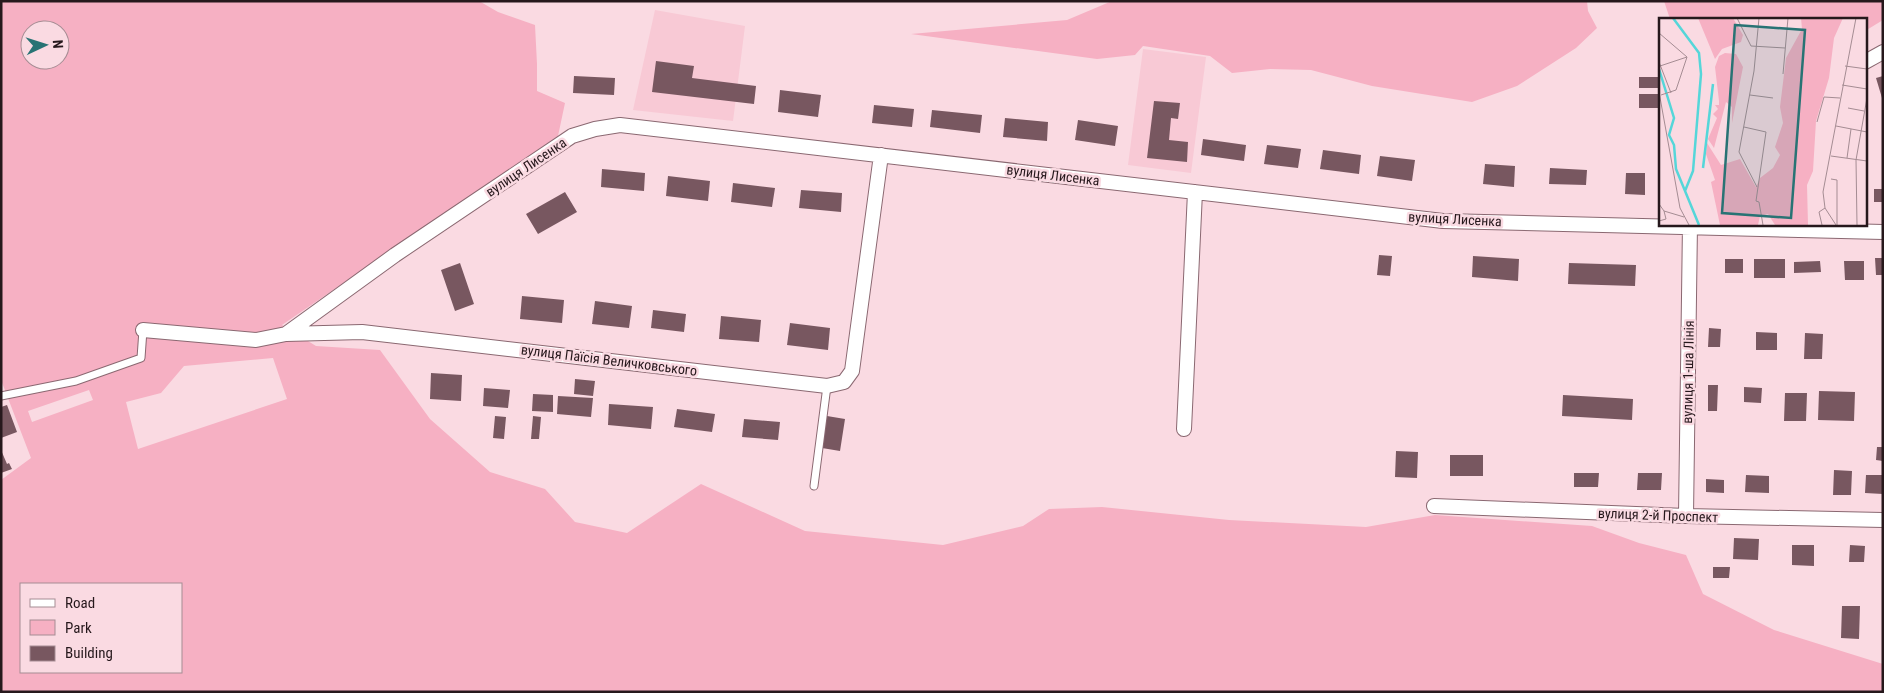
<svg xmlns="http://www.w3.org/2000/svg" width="1884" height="693" font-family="'Roboto Condensed',sans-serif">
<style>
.built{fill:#f8c9d5}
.green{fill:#f6b0c3;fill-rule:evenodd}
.building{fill:#785760}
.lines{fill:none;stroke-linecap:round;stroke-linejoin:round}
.lane-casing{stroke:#8a6871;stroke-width:9}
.street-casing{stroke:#8a6871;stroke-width:16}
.lane{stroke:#fff;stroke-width:7}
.street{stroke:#fff;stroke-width:14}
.labels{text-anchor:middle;stroke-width:5;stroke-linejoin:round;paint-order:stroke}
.street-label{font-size:14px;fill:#26181c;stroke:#fadae2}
.inset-river{fill:none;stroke:#55d6d9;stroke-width:2.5}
.inset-road{fill:none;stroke:#a58c93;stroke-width:1}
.view{fill:#287374;fill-opacity:0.15;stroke:#287374;stroke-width:2.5}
.inset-edge{fill:none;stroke:#26181c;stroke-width:2.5}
</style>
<rect width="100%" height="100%" fill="#fadae2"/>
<path class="built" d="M 655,10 L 745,26 L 733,121 L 633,110 Z
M 1143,49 L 1206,57 L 1191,173 L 1128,165 Z"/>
<path class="green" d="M 1,1 L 479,1 L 498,12 L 535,25 L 537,64 L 537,91 L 565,103 L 558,136 L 282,325 L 316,346 L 380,350 L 430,419 L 490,472 L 545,489 L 575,522 L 627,533 L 701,484 L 805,531 L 943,545 L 1023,526 L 1049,509 L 1102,507 L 1229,520 L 1366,527 L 1435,515 L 1592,526 L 1639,543 L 1686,555 L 1703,594 L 1774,630 L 1883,664 L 1883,692 L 1,692 L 1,480 L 31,458 L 1,380 ZM 30,30 L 60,30 L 60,60 L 30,60 ZM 273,358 L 287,399 L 138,449 L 126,402 L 161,393 L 184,366 ZM 89,390 L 93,400 L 32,422 L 28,411 ZM 21,584 L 181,584 L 181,672 L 21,672 Z
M 1112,1 L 1587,1 L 1588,11 L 1597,28 L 1576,48 L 1517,86 L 1472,102 L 1372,86 L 1311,70 L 1270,69 L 1232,73 L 1210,56 L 1143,46 L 1135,55 L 1097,59 L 911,34 L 1067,20 Z
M 1664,1 L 1883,1 L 1883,20 L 1865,31 L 1865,19 L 1670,19 Z"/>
<path class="building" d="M 656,61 L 694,66 L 692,78 L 756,86 L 754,104 L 652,92 Z
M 574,76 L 615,78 L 614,95 L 573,93 Z
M 1883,76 L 1883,98 L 1882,98 L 1876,78 Z
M 1639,77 L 1660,77 L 1660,88 L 1639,88 Z
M 780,90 L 821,95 L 818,117 L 778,112 Z
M 1639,94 L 1660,94 L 1660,108 L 1639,108 Z
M 1154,101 L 1180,103 L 1178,119 L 1171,118 L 1169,140 L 1188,142 L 1187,162 L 1147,158 Z
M 874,105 L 914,109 L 912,127 L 872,123 Z
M 932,110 L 982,115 L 980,133 L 930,127 Z
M 1005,118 L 1048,122 L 1047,141 L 1003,137 Z
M 1078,120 L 1118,126 L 1115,146 L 1075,140 Z
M 1203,139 L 1246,145 L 1244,161 L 1201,155 Z
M 1267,145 L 1301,149 L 1298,168 L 1264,164 Z
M 1323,150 L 1361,155 L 1359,174 L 1320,169 Z
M 1380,156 L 1415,160 L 1412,181 L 1377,176 Z
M 1485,164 L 1515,166 L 1514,187 L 1483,184 Z
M 1550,168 L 1587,170 L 1586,185 L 1549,184 Z
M 602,169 L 645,173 L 644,191 L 601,187 Z
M 1626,173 L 1645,173 L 1645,195 L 1625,194 Z
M 668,176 L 710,181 L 708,201 L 666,196 Z
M 733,183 L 775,188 L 772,207 L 731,202 Z
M 1874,189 L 1883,189 L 1883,202 L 1874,202 Z
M 801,190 L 842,193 L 841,212 L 799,208 Z
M 565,192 L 577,212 L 538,234 L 526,214 Z
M 1379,255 L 1392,256 L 1390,276 L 1377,275 Z
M 1473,256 L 1519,259 L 1518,281 L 1472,277 Z
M 1875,258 L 1883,258 L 1883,275 L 1876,275 Z
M 1725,259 L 1743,259 L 1743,273 L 1725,273 Z
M 1754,259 L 1785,259 L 1785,278 L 1754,278 Z
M 1820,261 L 1821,272 L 1794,273 L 1794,262 Z
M 1844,261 L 1864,261 L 1864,280 L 1845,280 Z
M 460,263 L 474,304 L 455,311 L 441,270 Z
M 1569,263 L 1636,265 L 1635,286 L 1568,284 Z
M 522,296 L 564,300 L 562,323 L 520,319 Z
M 595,301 L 632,306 L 629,328 L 592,324 Z
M 653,310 L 686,314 L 684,332 L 651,328 Z
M 721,316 L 761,320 L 759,342 L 719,339 Z
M 790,323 L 830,328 L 828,350 L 787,345 Z
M 1709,328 L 1721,329 L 1720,347 L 1708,347 Z
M 1756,332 L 1777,333 L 1777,350 L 1756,350 Z
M 1805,333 L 1823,334 L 1822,359 L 1804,359 Z
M 431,373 L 462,375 L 461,401 L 430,399 Z
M 575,379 L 595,381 L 593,396 L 574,394 Z
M 1708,385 L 1718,385 L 1717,411 L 1708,411 Z
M 1744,387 L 1762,388 L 1761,403 L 1744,402 Z
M 484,388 L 510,390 L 508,408 L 483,406 Z
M 1819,391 L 1855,392 L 1854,421 L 1818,420 Z
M 1785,393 L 1807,393 L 1806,421 L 1784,421 Z
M 533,394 L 553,395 L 553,412 L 532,411 Z
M 1563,395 L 1633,399 L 1632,420 L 1562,416 Z
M 558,396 L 593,398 L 591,417 L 557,414 Z
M 609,404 L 653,407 L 651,429 L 608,425 Z
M 7,405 L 17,432 L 1,438 L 1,407 Z
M 677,409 L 715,414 L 712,432 L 674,427 Z
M 495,416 L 506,417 L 504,439 L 493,438 Z
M 533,416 L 541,417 L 539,439 L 531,439 Z
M 827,416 L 845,419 L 840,451 L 822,448 Z
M 744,419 L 780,422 L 778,440 L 742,437 Z
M 1877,447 L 1883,447 L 1883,461 L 1876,460 Z
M 1,450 L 7,464 L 9,463 L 12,469 L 1,473 Z
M 1396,451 L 1418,452 L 1417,478 L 1395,477 Z
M 1450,455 L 1483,455 L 1483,476 L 1450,476 Z
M 1834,470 L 1852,471 L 1851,495 L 1833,495 Z
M 1574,473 L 1599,473 L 1598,487 L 1574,487 Z
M 1638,473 L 1662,473 L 1661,490 L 1637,490 Z
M 1746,475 L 1769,476 L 1769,493 L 1745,492 Z
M 1866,475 L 1883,475 L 1883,494 L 1865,493 Z
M 1706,479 L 1724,480 L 1724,493 L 1706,492 Z
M 1734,538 L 1759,539 L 1758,560 L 1733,559 Z
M 1792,545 L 1814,545 L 1814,566 L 1792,565 Z
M 1850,545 L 1865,546 L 1864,562 L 1849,562 Z
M 1713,567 L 1730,567 L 1729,578 L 1713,578 Z
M 1842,606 L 1860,606 L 1859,639 L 1841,638 Z"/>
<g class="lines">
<g class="lane-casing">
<path id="lane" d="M 1,396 L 76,381 L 141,358 L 143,330
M 814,486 L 827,386"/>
</g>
<g class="street-casing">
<path id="street" d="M 1865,62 L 1883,52
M 143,330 L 256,340 L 286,334 L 362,332 L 827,386 L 844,382 L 852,371 L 881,155
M 286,334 L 395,255 L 572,136 L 595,129 L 620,125 L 1443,221 L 1883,232
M 1184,429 L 1195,192
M 1434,506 L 1686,516 L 1883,520
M 1686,516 L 1690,224"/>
</g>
<use href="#lane" class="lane"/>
<use href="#street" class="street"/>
</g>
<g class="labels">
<g class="street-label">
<text transform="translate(526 167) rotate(-34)" y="5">вулиця Лисенка</text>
<text transform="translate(1053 175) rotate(7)" y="5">вулиця Лисенка</text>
<text transform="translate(1455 219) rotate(3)" y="5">вулиця Лисенка</text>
<text transform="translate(609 360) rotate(7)" y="5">вулиця Паїсія Величковського</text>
<text transform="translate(1688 372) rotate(-89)" y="5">вулиця 1-ша Лінія</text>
<text transform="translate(1658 515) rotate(2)" y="5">вулиця 2-й Проспект</text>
</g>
</g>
<g transform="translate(1659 18)">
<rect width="208" height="208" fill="#fadae2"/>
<path d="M 39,0 L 74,0 L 84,17 L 82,24 L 63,31 L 56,41 ZM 142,0 L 184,0 L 175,20 L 170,60 L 157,103 L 154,153 L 148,167 L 149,207 L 116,207 L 109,196 L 101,198 L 99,207 L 61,207 L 52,164 L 56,162 L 47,136 L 48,125 L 62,147 L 81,141 L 97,169 L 101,160 L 114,150 L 121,137 L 116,129 L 124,105 L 121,89 L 127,40 L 143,11 ZM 66,35 L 77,36 L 84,49 L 73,105 L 73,89 L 67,84 L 55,130 L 49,121 L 58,100 L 54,96 L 59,91 L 56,87 L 60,87 L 60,83 L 56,49 L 60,38 Z" fill="#f6b0c3"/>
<path class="inset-river" d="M 14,0 L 40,35 L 42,56 L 34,153 L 26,173M 0,51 L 15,100 L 10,117 L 15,127 L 17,151 L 40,207M 44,150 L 54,66"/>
<path class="inset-road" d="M 78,0 L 92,28 L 126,30M 0,15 L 28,39 L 17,72 L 2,77M 0,44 L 12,75M 1,48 L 28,39M 186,48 L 208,51M 124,56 L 129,0M 183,67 L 208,71M 0,74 L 21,190 L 30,207M 91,77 L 114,80M 189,90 L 205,93M 158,104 L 165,79 L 181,80M 177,108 L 208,114M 85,109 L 107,114 L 97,183 L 100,184 L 104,207M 172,138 L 208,143M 188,140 L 192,111M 172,161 L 178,162 L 178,207M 98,169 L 80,134 L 95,53 L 100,0M 0,186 L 5,193 L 25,199M 0,203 L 7,201 L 5,193M 163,207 L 160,194 L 166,190M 177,207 L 166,190 L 164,174 L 197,0M 198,207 L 197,142 L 208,80"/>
<path class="view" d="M 76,7 L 146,12 L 132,200 L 63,195 Z"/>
<rect width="208" height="208" class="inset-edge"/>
</g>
<rect width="1884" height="693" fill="none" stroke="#26181c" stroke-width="5"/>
<rect x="20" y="583" width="162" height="90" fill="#fadae2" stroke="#a58c93"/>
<rect x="30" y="599" width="25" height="8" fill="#ffffff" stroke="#a58c93"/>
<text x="65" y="608" font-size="15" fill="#26181c">Road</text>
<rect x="30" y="620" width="25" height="15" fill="#f6b0c3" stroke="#a58c93"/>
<text x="65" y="633" font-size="15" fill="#26181c">Park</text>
<rect x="30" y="646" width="25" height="15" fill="#785760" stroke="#a58c93"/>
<text x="65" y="658" font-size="15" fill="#26181c">Building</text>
<g transform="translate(45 45) rotate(86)"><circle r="24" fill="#fadae2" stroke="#a58c93"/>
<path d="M0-4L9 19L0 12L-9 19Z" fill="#287374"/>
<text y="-8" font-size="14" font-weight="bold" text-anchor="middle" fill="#26181c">N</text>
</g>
</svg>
